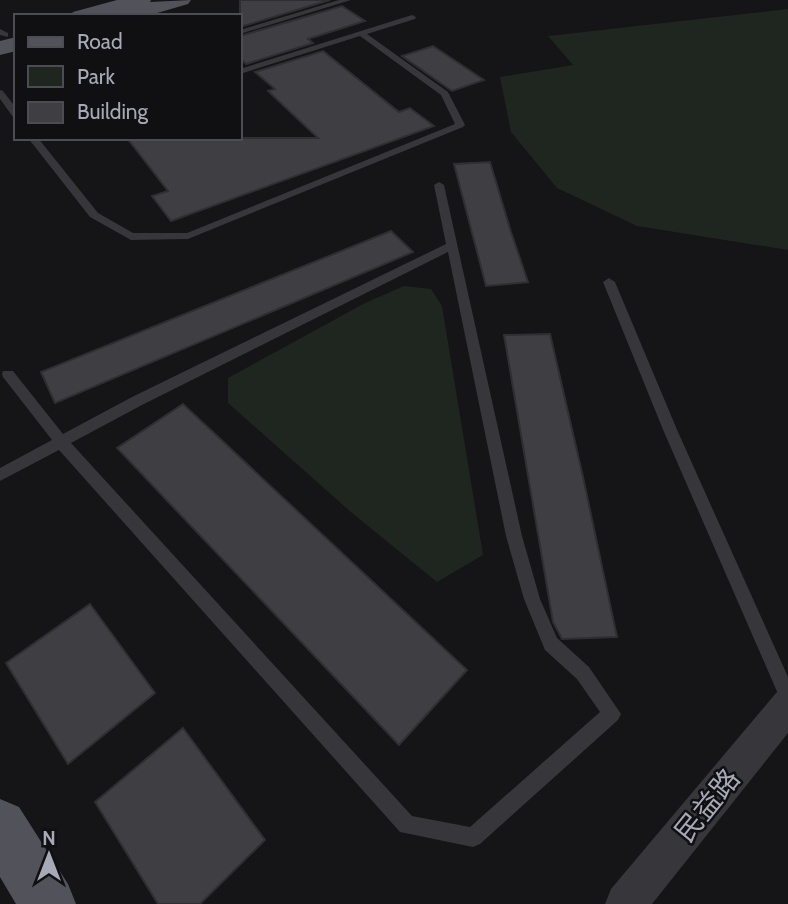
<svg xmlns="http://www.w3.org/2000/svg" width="788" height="904" font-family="Cabin,'Noto Sans SC',sans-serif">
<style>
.green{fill:#1f2620}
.building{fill:#3f3f43;stroke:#2f2e32;stroke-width:2}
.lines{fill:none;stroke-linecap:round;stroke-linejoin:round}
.service{fill:#36363b;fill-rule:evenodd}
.minor{fill:#36363b;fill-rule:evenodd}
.primary{fill:#52535a;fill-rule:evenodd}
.labels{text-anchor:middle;stroke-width:5;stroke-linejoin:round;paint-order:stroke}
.near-street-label{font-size:28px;fill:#a7aab6;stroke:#100f11}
</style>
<rect width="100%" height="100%" fill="#151416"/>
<path class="green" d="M 788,9 L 788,250 L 637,226 L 557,188 L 511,132 L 500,77 L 573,65 L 548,36 Z
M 404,286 L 431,289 L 442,306 L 483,555 L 437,582 L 352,513 L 228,403 L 228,378 L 365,303 Z"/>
<path class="building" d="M 240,0 L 330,0 L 240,27 Z
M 342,6 L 365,21 L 308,39 L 313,43 L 246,64 L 240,58 L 240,36 Z
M 433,46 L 484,80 L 452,91 L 402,56 Z
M 323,51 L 399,112 L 410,108 L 434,126 L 171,221 L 152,196 L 168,191 L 127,138 L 318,138 L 268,91 L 275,89 L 255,72 Z
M 490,162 L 511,232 L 528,282 L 486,286 L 454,164 Z
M 391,231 L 413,252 L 55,403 L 41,372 Z
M 550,334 L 583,477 L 617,637 L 562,639 L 553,622 L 504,335 Z
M 183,404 L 467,670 L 399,745 L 117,448 Z
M 90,604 L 155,693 L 68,764 L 6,663 Z
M 183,728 L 265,840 L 200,904 L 158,904 L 95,802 Z"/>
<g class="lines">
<path class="service" d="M 339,0 L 351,0 L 240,34 L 240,30 Z
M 412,15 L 416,17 L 415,19 L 367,34 L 448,92 L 465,125 L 463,127 L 188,239 L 131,240 L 90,217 L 28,138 L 38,138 L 98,213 L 133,233 L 187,233 L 455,124 L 441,95 L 360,36 L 240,74 L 240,69 Z
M 0,29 L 8,33 L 8,37 L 0,35 Z
M 0,90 L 3,91 L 16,108 L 16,118 L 13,117 L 0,99 Z
M 439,182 L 444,185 L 522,536 L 540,599 L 557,638 L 589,667 L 621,714 L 618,720 L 480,844 L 473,847 L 400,832 L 59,450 L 0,481 L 0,468 L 52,440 L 3,377 L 2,374 L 3,371 L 13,371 L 63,434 L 132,397 L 446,244 L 434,185 ZM 448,252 L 506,536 L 524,599 L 545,650 L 577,679 L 600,712 L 470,827 L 412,816 L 71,443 L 142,405 Z
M 609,278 L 615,282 L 678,432 L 788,677 L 788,706 L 782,703 L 664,432 L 603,282 Z"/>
<path class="minor" d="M 788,687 L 788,733 L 652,904 L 605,904 L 611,889 L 776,693 Z"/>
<path class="primary" d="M 117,0 L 151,0 L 150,2 L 191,0 L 188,4 L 147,16 L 70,16 L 73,12 Z
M 16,37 L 16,51 L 0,55 L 0,41 Z
M 0,799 L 19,807 L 68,884 L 76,904 L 16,904 L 0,877 Z"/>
</g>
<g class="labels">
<g class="near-street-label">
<text transform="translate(707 805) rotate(-51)" y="10">民益路</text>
</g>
</g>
<rect x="14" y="14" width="228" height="126" fill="#100f11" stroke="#4c4d53" stroke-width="2"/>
<rect x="28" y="37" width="35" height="10" fill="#52535a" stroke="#4c4d53" stroke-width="2"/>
<text x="77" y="49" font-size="21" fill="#a7aab6">Road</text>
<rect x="28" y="66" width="35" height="21" fill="#1f2620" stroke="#4c4d53" stroke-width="2"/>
<text x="77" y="84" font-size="21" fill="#a7aab6">Park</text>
<rect x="28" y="102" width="35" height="21" fill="#3f3f43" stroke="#4c4d53" stroke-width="2"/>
<text x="77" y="119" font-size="21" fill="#a7aab6">Building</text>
<g transform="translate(49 855)" stroke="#100f11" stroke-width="5" paint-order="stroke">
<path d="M0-5L12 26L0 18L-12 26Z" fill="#a7aab6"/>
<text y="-10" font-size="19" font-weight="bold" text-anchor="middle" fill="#a7aab6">N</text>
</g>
</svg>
